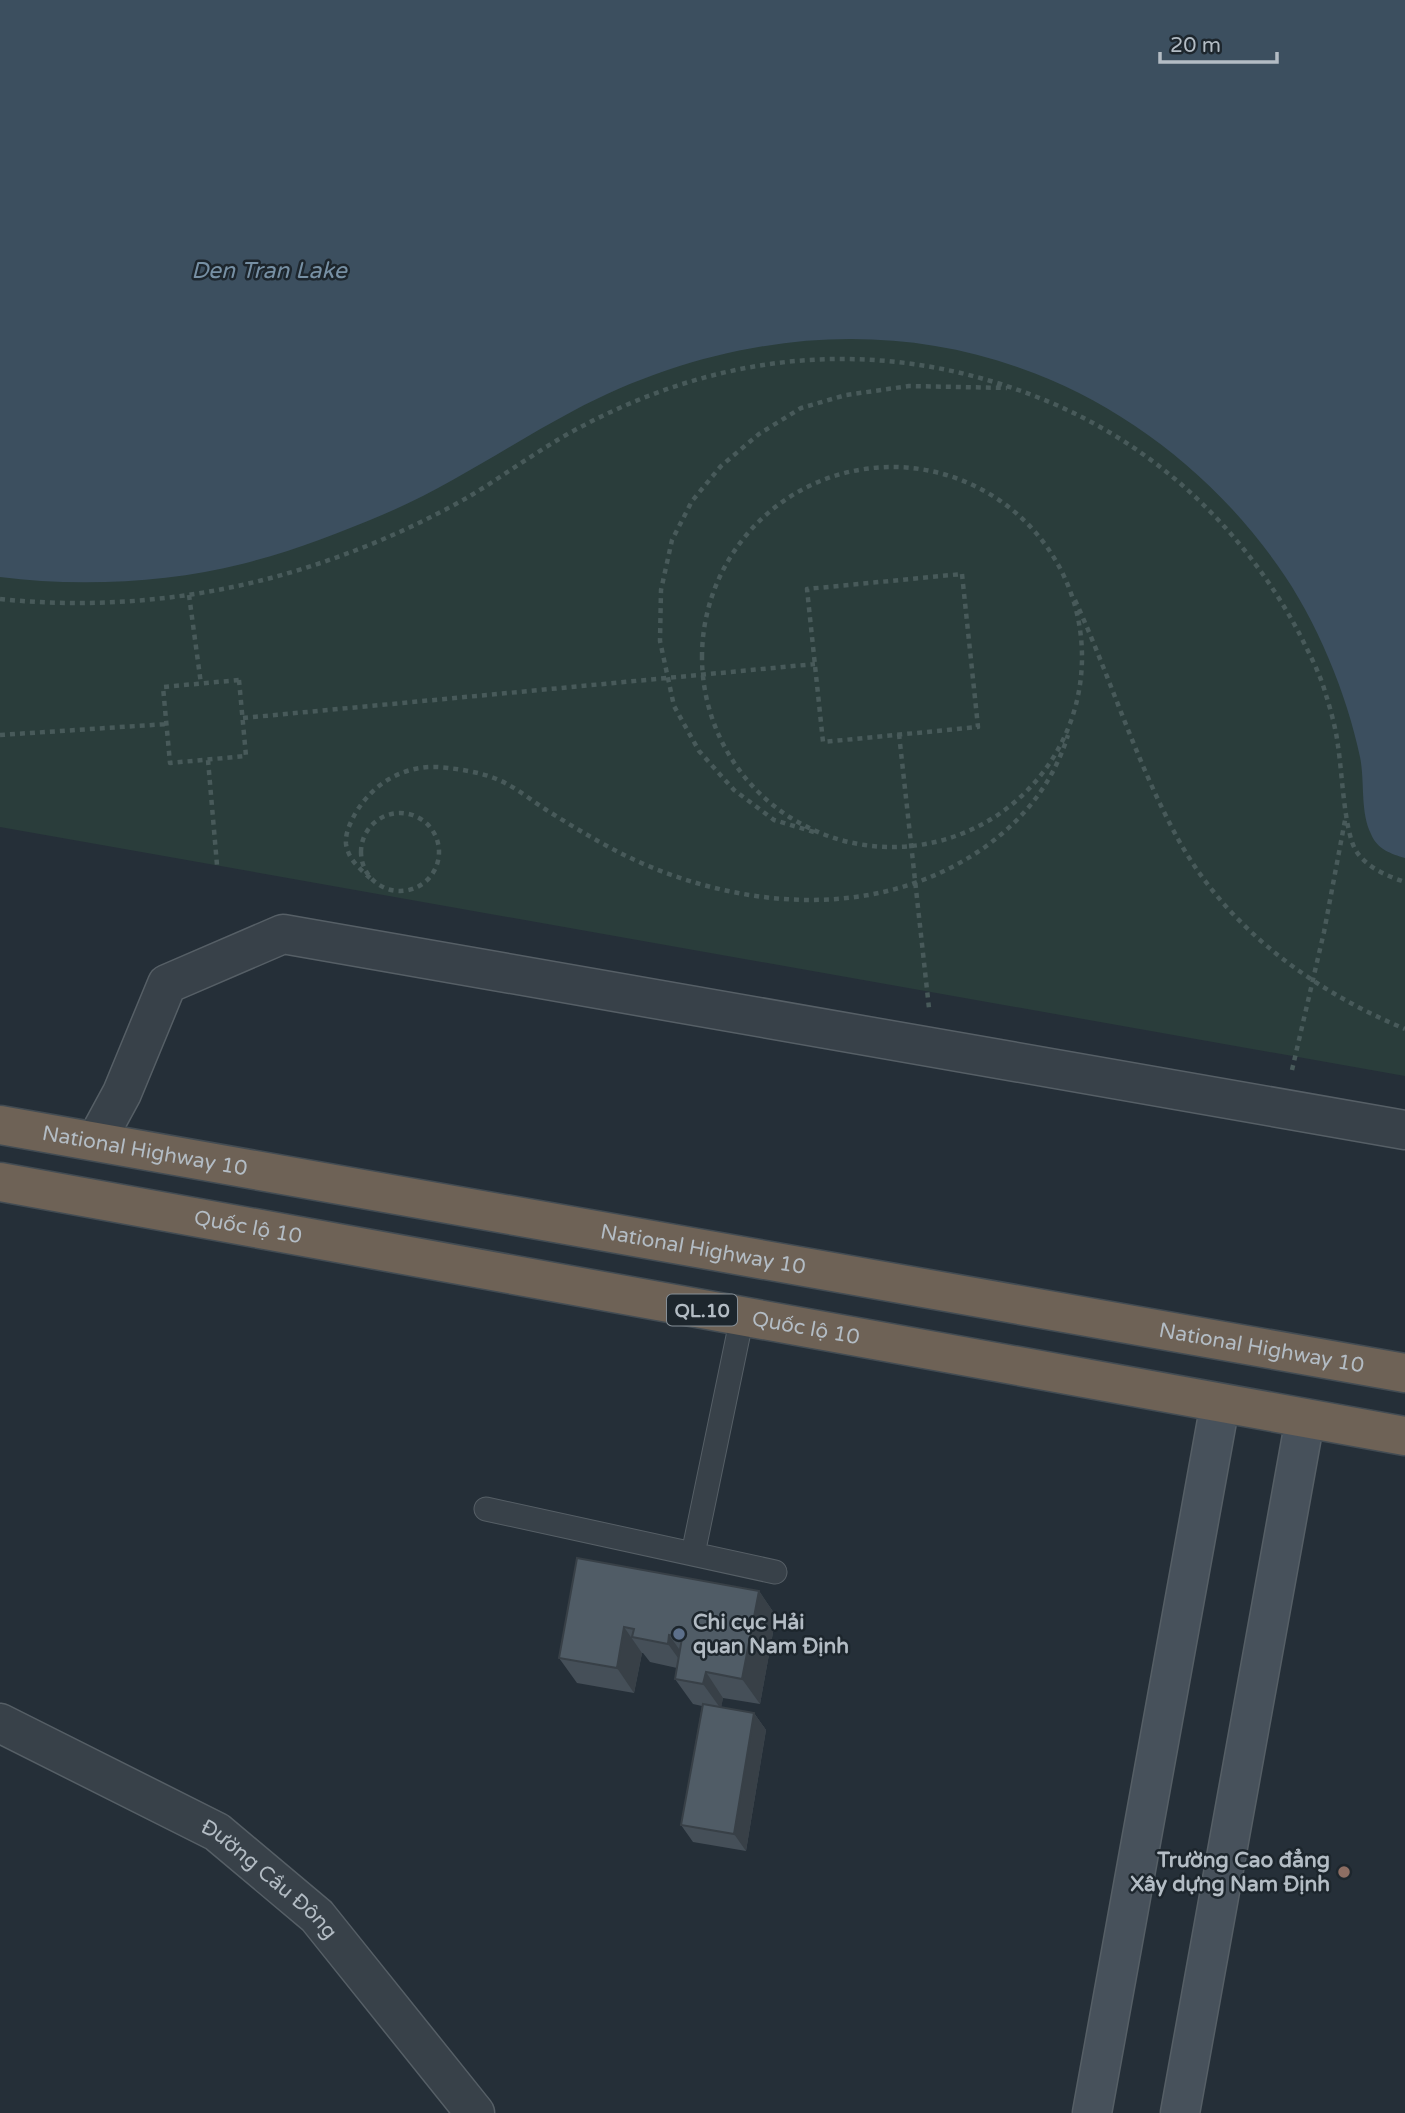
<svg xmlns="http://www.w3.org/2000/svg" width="1405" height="2113" font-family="'Varela Round',sans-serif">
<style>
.green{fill:#2a3d3b}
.water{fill:#3c4f5f}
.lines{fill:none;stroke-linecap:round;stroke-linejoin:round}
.lane-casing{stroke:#565f66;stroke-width:25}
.street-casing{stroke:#565f66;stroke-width:41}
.secondary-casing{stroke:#565f66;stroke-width:41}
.highway-casing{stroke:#434c53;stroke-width:41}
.path{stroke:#485a5a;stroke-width:4.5;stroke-dasharray:5 5;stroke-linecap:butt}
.lane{stroke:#384149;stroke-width:23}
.street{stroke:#384149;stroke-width:38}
.secondary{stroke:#47515b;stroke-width:38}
.highway{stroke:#6e6256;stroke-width:38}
.wall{fill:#454f58}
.shaded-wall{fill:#384047}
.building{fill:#505c66;stroke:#384047;stroke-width:2}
.service-dot{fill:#5c6f8a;stroke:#1d262d;stroke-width:2.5}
.education-dot{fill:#8d6e63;stroke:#1d262d;stroke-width:2.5}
.labels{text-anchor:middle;stroke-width:5;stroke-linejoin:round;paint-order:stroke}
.shield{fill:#1d262d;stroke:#868f97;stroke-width:2}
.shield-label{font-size:19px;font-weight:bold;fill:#b3bcc4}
.street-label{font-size:21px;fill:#b3bcc4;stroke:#1d262d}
.poi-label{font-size:21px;font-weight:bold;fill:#b3bcc4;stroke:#1d262d;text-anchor:start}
.water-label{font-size:23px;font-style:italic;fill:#7790a4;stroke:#1d262d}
</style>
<rect width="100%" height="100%" fill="#252f38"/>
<path class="green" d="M 0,0 L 1405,0 L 1405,1076 L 0,827 Z"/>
<path class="water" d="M 0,0 L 1405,0 L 1405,858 C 1391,854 1377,849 1371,834 C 1360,812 1365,781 1360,757 C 1347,694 1316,619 1278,566 C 1215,476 1123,404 1020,368 C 872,315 710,338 573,411 C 509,445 449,487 382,515 C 337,534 290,552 242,564 C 168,583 76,587 0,577 Z"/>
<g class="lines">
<g class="lane-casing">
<path id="lane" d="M 486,1509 L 775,1572
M 693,1554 L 742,1317"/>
</g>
<g class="street-casing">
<g id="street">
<path d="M 96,1141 L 122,1093 L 167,984 L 283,934 L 1405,1130"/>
<path id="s1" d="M 0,1723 L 217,1832 L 317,1916 L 475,2113"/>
</g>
</g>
<g class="secondary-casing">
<path id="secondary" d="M 1092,2113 L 1220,1404
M 1180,2113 L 1305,1419"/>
</g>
<g class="highway-casing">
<g id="highway">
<path id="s2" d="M 0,1125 L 1405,1373"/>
<path id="s3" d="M 0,1182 L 1405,1436"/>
</g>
</g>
<path class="path" d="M702 657a190 190 0 1 1 380 0a190 190 0 1 1-380 0Z
M 962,574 L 978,727 L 823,742 L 807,589 Z
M 189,595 L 201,684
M 0,599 C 117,611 233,596 343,555 C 385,540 432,518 470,496 C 503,476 533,454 566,435 C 715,351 877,334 1037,397 C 1150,441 1241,525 1298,631 C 1308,651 1320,673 1326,695 C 1331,711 1336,729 1338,746 C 1342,771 1344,828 1355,849 C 1365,867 1387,876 1405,882
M 1075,600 C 1111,679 1136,762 1178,839 C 1227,928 1312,990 1405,1029
M 239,680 L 246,756 L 170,763 L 163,687 Z
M 243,718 L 815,664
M 899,734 L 929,1008
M 0,735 L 167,724
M 208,760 L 217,865
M361 852a39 39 0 1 1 78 0a39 39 0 1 1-78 0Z
M 814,832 L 774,820 L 734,790 L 699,751 L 674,706 L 660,641 L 661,590 L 672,540 L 692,501 L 721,466 L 759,434 L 801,408 L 846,395 L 909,386 L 1007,388
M 370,878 C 360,869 348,859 346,844 C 345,834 350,823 355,814 C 374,781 409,762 448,768 C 465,770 483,773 499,780 C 517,788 532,801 548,811 C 580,831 611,850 646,865 C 755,911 884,918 985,847 C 1025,818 1053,783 1068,735
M 1292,1070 L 1324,932 L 1346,815"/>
<use href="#lane" class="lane"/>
<use href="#street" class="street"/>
<use href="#secondary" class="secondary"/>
<use href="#highway" class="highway"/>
</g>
<path class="wall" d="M 577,1558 L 759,1591 L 776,1616 L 760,1704 L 723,1698 L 721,1707 L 754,1713 L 766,1730 L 746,1851 L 693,1842 L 681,1825 L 702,1706 L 693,1704 L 675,1679 L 677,1668 L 650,1662 L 643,1653 L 642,1653 L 634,1693 L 577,1683 L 559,1658 Z"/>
<path class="shaded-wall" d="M 759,1591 L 776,1616 L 760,1704 L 742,1679 Z
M 624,1627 L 642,1653 L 634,1693 L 617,1668 Z
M 669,1635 L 687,1660 L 686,1669 L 668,1644 Z
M 706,1672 L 723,1698 L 721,1709 L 703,1684 Z
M 754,1713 L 766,1730 L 746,1851 L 734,1834 Z"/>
<path class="building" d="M 577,1558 L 759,1591 L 742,1679 L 706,1672 L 703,1684 L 675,1679 L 682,1638 L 669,1635 L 668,1644 L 632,1637 L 634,1629 L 624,1627 L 617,1668 L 559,1658 Z
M 703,1704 L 754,1713 L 734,1834 L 681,1825 Z"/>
<circle class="service-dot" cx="679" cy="1634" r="7"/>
<circle class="education-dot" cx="1344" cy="1872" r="7"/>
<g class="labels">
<rect class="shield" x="667" y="1294.5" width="70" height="31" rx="5"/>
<g class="shield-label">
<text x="702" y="1317">QL.10</text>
</g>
<g class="street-label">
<text dy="7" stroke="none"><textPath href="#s2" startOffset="147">National Highway 10</textPath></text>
<text dy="7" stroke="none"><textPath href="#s3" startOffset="252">Quốc lộ 10</textPath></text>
<text dy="7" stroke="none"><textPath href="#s2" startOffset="714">National Highway 10</textPath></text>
<text dy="7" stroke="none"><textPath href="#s3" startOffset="819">Quốc lộ 10</textPath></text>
<text dy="7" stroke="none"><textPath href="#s2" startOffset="1281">National Highway 10</textPath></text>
<text dy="7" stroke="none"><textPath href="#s1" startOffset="313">Đường Cầu Đông</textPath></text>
</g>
<g class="poi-label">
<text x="693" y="1629">Chi cục Hải<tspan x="693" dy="24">quan Nam Định</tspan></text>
<text x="1330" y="1867" text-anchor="end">Trường Cao đẳng<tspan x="1330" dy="24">Xây dựng Nam Định</tspan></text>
</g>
<g class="water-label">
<text x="269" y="278">Den Tran Lake</text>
</g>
</g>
<path d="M1160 52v10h117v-10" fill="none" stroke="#b3bcc4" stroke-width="3.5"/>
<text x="1170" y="52" font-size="21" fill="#b3bcc4" stroke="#1d262d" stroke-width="5" paint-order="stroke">20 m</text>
</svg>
